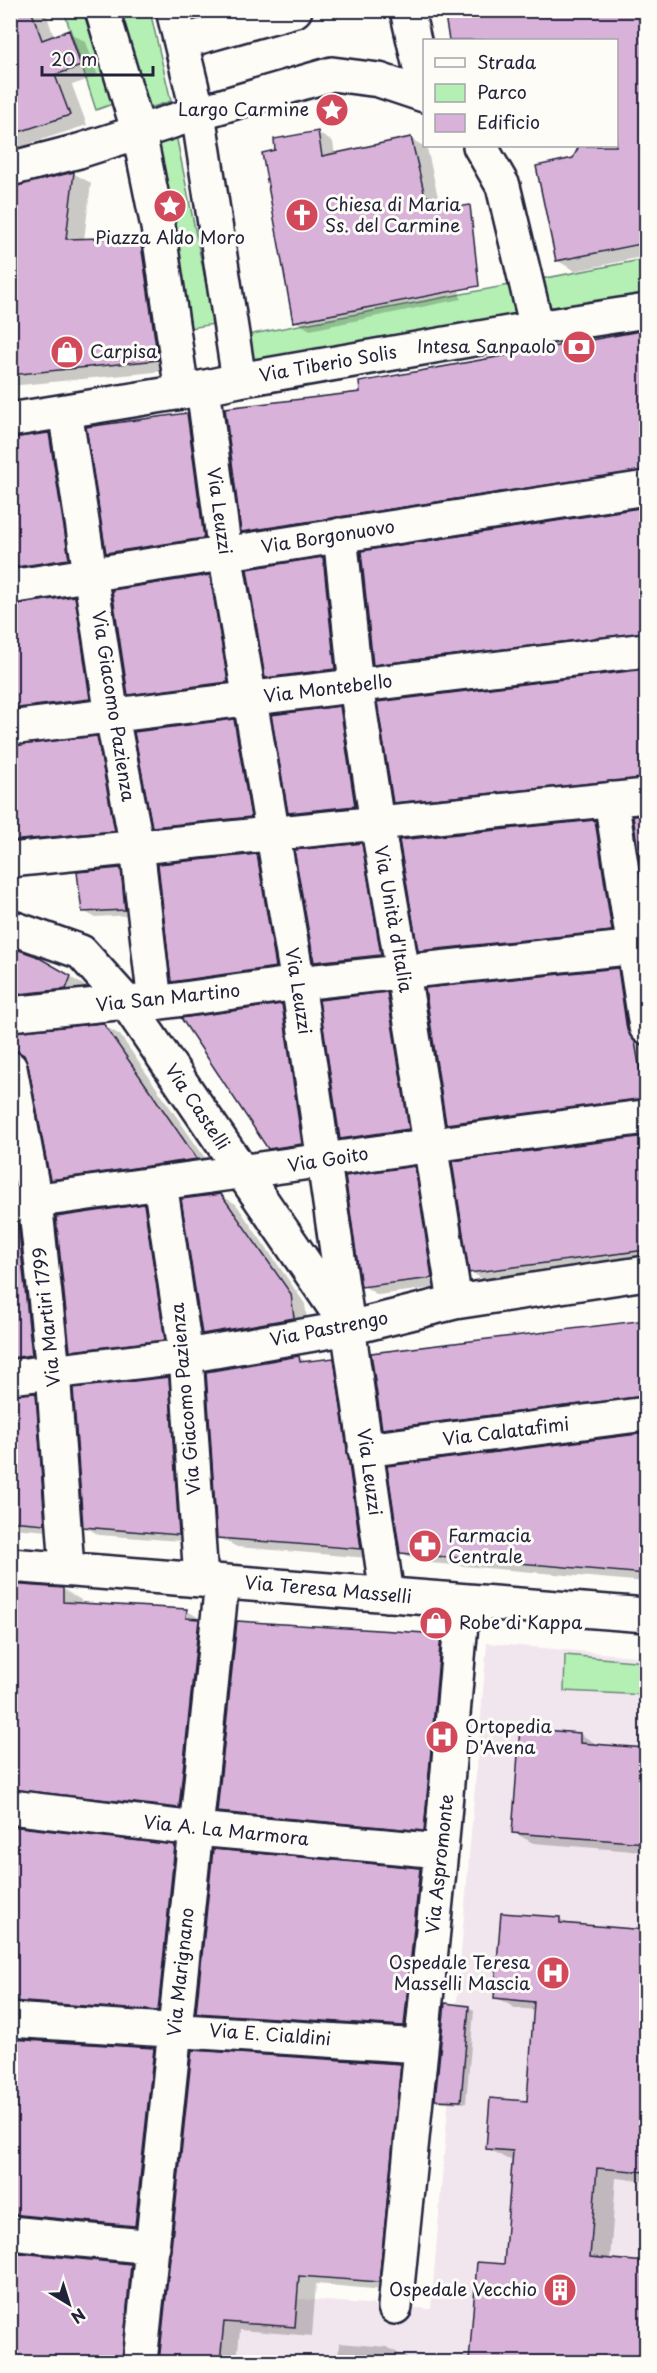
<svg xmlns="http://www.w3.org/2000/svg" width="657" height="2373" font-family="'Playpen Sans',sans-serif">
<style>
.built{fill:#f2e6ee}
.green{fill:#b4efb4;stroke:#6b8878;stroke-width:1.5}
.shadow{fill:#0003}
.building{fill:#d9b2da;stroke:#22223b;stroke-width:1.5}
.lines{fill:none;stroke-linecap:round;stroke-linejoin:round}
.minor-casing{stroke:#22223b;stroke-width:38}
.minor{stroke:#fdfcf7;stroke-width:33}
.labels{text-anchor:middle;stroke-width:6;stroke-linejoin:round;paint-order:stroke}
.poi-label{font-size:18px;fill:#22223b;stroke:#fdfcf7;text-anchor:start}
.street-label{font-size:18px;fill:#22223b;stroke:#fdfcf7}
</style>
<rect width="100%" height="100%" fill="#fdfcf7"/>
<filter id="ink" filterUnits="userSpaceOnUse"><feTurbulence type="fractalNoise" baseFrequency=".0167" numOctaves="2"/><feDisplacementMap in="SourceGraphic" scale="12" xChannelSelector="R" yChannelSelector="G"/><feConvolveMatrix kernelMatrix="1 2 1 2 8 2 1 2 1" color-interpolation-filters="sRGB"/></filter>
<g filter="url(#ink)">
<path class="built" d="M 487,1643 L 646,1657 L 646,2362 L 153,2362 L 162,2288 L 431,2309 Z"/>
<path class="green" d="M 64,11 L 150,11 L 171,101 L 141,111 L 137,95 L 96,110 Z
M 178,11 L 217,11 L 219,19 L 182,32 Z
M 176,135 L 214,324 L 191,328 L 168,205 L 138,206 L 129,166 L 154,161 L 149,142 Z
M 646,259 L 646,297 L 247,369 L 242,336 Z
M 565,1655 L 646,1662 L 646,1695 L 564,1691 Z"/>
<path class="shadow" d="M 10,10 L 45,10 L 54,37 L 68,32 L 86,42 L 98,76 L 72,85 L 87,125 L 10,150 Z
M 446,10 L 646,10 L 646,256 L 575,271 L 558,261 L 574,159 L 580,146 L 616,146 L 616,40 L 451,40 Z
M 318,133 L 333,142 L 335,155 L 411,139 L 427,148 L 461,299 L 310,330 L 295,321 L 276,151 Z
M 73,173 L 91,183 L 84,240 L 140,238 L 158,249 L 176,370 L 10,386 L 10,188 Z
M 646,332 L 646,480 L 259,541 L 243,531 L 361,393 L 360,383 Z
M 187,415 L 202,423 L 219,546 L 122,561 L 107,552 Z
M 49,434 L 65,443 L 84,567 L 10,586 L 10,439 Z
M 646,508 L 646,642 L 390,673 L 374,664 L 362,553 Z
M 323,559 L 344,571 L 356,681 L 288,689 L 267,677 L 248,570 Z
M 209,576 L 231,589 L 249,694 L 150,706 L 129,694 Z
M 74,597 L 90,607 L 105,708 L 10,727 L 10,607 Z
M 646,670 L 646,787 L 411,811 L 394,802 L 379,703 Z
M 340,708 L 355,717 L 370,814 L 305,821 L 290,812 Z
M 234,721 L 249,730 L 265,825 L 169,835 L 154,826 Z
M 96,738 L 112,747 L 130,839 L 10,857 L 10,748 Z
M 646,816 L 646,897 L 634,818 Z
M 595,821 L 613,832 L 630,941 L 438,961 L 420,950 Z
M 361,845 L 376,854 L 396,963 L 330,970 L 315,962 Z
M 257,856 L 272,864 L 291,975 L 188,990 L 173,981 Z
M 120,869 L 131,876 L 136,915 L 94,917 L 83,911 Z
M 10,948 L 36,957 L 87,987 L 83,998 L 10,1015 Z
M 618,969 L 634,979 L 646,1047 L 646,1097 L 460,1121 L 460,1124 L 646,1100 L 646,1109 L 464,1133 L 447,1123 Z
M 387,994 L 402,1003 L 423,1137 L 356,1147 L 341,1138 Z
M 282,1006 L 297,1014 L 317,1152 L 285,1157 L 269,1148 Z
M 103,1025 L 120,1035 L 212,1168 L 68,1188 L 51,1179 L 27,1059 L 15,1063 L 10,1070 L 10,1033 Z
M 10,1094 L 29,1194 L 10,1205 Z
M 646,1137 L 646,1261 L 487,1282 L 471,1272 L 454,1163 Z
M 414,1168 L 429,1177 L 447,1286 L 378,1295 L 363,1286 Z
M 220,1195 L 236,1204 L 305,1304 L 308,1327 L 218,1342 L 203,1333 Z
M 144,1206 L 159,1215 L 179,1348 L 86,1359 L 71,1350 Z
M 10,1223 L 18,1223 L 35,1233 L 49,1365 L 10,1378 Z
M 646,1321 L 646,1407 L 401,1438 L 383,1428 L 373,1355 Z
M 299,1357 L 308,1363 L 333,1359 L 351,1370 L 379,1559 L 237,1547 L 218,1537 Z
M 168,1378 L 183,1387 L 194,1542 L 99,1535 L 84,1526 Z
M 35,1394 L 52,1404 L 62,1532 L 10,1528 L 10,1396 Z
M 646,1434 L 646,1582 L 419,1562 L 401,1552 L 389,1467 Z
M 10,1585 L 63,1589 L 81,1600 L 81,1605 L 186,1610 L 204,1621 L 197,1817 L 10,1812 Z
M 441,1635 L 459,1646 L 442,1840 L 236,1822 L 218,1811 Z
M 580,1734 L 600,1746 L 646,1750 L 646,1852 L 533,1843 L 513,1832 Z
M 10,1826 L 11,1828 L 175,1847 L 193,1857 L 176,2020 L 10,2025 Z
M 214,1851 L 420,1869 L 438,1880 L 422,2036 L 215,2023 L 197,2012 Z
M 560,1919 L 572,1926 L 646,1932 L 646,2181 L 616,2178 L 610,2261 L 646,2264 L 646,2362 L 338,2362 L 339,2343 L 387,2347 L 407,2358 L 406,2362 L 471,2357 L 505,2265 L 514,2160 L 507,2159 L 487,2148 L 529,2103 L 535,2010 L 515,2008 L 495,1997 Z
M 469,2007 L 474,2011 L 466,2103 L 442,2102 L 436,2099 Z
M 10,2037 L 11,2040 L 154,2049 L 172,2060 L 153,2236 L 10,2238 Z
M 193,2052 L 400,2065 L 417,2075 L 395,2291 L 316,2284 L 312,2336 L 240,2330 L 237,2362 L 160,2362 Z
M 10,2251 L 11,2253 L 131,2265 L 149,2276 L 140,2362 L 10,2362 Z"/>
<path class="building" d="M 10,10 L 31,10 L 42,40 L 69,30 L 81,66 L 55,75 L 70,115 L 10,135 Z
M 444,10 L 646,10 L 646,243 L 556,261 L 536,166 L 573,158 L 579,146 L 616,146 L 616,40 L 449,40 Z
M 318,131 L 322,156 L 411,137 L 425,196 L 449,200 L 457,207 L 470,205 L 479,286 L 293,322 L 262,153 L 275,150 L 274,139 Z
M 74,172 L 66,239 L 140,237 L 158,360 L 10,375 L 10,187 Z
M 646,330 L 646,470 L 241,532 L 225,408 L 360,392 L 359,382 Z
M 187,413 L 204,538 L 106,553 L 86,427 Z
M 49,433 L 69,559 L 10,568 L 10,438 Z
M 646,507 L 646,632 L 373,665 L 361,551 Z
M 323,557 L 335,669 L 265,678 L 247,569 Z
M 210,575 L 228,682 L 128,695 L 112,590 Z
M 75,596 L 90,699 L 10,709 L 10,605 Z
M 646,669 L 646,778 L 393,803 L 377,702 Z
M 340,706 L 355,806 L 288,813 L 271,715 Z
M 234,719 L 251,817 L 152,827 L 134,732 Z
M 97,736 L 115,831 L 10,841 L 10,746 Z
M 646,815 L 646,907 L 633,816 Z
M 595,820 L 612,931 L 418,951 L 399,840 Z
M 362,843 L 381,955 L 314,962 L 294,850 Z
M 257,854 L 276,967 L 171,982 L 158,864 Z
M 121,868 L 125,910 L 82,912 L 77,872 Z
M 10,947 L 36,956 L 71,976 L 66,989 L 10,995 Z
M 618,968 L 627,1030 L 635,1042 L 645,1098 L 446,1124 L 425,988 Z
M 387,992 L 409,1129 L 340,1139 L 319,1000 Z
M 282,1004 L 302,1144 L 268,1149 L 181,1018 Z
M 103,1023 L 197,1159 L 50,1180 L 28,1065 L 24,1055 L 17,1051 L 10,1050 L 10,1032 Z
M 646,1136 L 646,1250 L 469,1273 L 452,1161 Z
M 415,1166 L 432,1278 L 361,1287 L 345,1176 Z
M 221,1194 L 291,1294 L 294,1318 L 202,1334 L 181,1199 Z
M 144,1204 L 165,1340 L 70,1351 L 56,1217 Z
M 10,1222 L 18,1222 L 32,1355 L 10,1358 Z
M 646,1320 L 646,1396 L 382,1429 L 371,1353 Z
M 299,1356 L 300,1362 L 334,1358 L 361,1549 L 217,1538 L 206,1372 Z
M 169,1377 L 179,1535 L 83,1527 L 73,1388 Z
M 36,1393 L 45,1524 L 10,1521 L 10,1395 Z
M 646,1433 L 646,1574 L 400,1553 L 387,1466 Z
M 10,1584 L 63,1588 L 63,1602 L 187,1609 L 186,1618 L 199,1619 L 179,1808 L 10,1789 Z
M 237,1621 L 441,1634 L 424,1831 L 217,1812 Z
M 520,1728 L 580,1733 L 580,1743 L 646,1748 L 646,1843 L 512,1833 Z
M 10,1826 L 175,1845 L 158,2011 L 10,2001 Z
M 213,1849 L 420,1868 L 404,2026 L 196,2013 Z
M 501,1913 L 560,1917 L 560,1923 L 646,1930 L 646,2172 L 597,2168 L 590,2257 L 646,2262 L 646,2362 L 469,2362 L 477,2262 L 504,2264 L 513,2151 L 486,2149 L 490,2098 L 527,2101 L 534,2002 L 494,1998 Z
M 445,2003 L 469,2006 L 461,2101 L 435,2100 Z
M 10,2039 L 154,2048 L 135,2226 L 10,2214 Z
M 192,2050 L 401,2064 L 379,2282 L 299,2276 L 295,2327 L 224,2322 L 220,2362 L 159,2362 Z
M 10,2252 L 131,2264 L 122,2362 L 10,2362 Z"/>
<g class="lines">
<g class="minor-casing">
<path id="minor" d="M 102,10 L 139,133 L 158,227 L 182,392
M 173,10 L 198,113 L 239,380
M 407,10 L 424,85
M 181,42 L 295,10
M 480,146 L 503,186 L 537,328
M 10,169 L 79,151 L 198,113 L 332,74 L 379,80 L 424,95
M 203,388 L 225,553 L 298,983 L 387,1595
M 65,411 L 112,716 L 137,847 L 155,1003
M 10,420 L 182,392 L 239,380 L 537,328 L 646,311
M 340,535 L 356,686 L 377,823 L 403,972 L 455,1302
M 10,587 L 646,488
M 10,728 L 646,650
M 611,799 L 646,1027
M 10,860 L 646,796
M 10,927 L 81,952 L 126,1002 L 344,1321
M 10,1014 L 126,1002 L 155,1003 L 298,983 L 646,946
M 10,1068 L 35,1201 L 53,1371 L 67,1569
M 160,1183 L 186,1356 L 201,1580
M 10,1204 C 223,1175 434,1143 646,1117
M 10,1377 L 186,1356 L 349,1328 L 455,1302 L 646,1273
M 365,1450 L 646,1414
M 10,1565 L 646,1615
M 10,1807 L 196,1829 L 441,1851
M 10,2020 L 421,2046
M 10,2233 L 153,2247
M 395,2307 L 441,1851 L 463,1601
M 140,2362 L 222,1582"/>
</g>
<use href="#minor" class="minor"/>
</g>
</g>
<defs>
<g id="sight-disc" transform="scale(1.725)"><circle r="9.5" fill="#d1495b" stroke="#fdfcf7"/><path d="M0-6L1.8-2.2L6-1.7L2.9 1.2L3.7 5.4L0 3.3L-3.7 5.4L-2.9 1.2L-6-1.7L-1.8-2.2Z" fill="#fff"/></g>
<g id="church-disc" transform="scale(1.725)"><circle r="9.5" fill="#d1495b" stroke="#fdfcf7"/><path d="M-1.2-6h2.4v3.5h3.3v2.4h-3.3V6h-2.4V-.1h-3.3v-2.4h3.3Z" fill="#fff"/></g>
<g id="bank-disc" transform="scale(1.725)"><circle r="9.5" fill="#d1495b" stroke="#fdfcf7"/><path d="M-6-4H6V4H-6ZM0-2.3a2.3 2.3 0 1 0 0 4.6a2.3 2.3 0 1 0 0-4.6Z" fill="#fff"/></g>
<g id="shop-disc" transform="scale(1.725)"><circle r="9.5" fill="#d1495b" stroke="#fdfcf7"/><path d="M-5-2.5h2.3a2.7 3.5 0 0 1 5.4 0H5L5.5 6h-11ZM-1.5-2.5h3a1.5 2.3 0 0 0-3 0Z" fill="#fff"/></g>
<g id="pharmacy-disc" transform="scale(1.725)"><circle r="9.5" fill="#d1495b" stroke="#fdfcf7"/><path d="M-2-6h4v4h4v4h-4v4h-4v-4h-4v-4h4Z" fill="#fff"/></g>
<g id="hospital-disc" transform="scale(1.725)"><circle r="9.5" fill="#d1495b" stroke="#fdfcf7"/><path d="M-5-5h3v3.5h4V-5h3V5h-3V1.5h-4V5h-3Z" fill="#fff"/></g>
<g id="building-disc" transform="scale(1.725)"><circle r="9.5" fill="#d1495b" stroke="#fdfcf7"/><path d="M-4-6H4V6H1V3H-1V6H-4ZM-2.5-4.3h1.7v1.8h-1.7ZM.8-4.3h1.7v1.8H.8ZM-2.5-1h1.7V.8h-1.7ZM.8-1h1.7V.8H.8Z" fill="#fff"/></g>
</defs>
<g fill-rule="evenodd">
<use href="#sight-disc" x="332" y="110"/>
<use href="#sight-disc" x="170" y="206"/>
<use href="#church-disc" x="302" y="215"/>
<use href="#bank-disc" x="579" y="347"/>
<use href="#shop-disc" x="67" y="352"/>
<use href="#pharmacy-disc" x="425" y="1546"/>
<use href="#shop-disc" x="436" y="1623"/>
<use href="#hospital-disc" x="442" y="1737"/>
<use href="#hospital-disc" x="553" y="1973"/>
<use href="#building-disc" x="560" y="2290"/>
</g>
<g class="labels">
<g class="poi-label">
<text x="309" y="116" text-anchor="end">Largo Carmine</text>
<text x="325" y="211">Chiesa di Maria<tspan x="325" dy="21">Ss. del Carmine</tspan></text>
<text x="170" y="244" text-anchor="middle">Piazza Aldo Moro</text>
<text x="556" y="353" text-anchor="end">Intesa Sanpaolo</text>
<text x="90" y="358">Carpisa</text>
<text x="448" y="1542">Farmacia<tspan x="448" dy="21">Centrale</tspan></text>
<text x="459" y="1629">Robe di Kappa</text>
<text x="465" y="1733">Ortopedia<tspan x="465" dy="21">D'Avena</tspan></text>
<text x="530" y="1969" text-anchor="end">Ospedale Teresa<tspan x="530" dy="21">Masselli Mascia</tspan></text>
<text x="537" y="2296" text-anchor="end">Ospedale Vecchio</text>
</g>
<g class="street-label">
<text transform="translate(328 364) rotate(-10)" y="6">Via Tiberio Solis</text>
<text transform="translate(219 511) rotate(82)" y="6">Via Leuzzi</text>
<text transform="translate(328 537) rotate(-9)" y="6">Via Borgonuovo</text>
<text transform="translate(328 689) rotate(-7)" y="6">Via Montebello</text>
<text transform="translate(113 706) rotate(81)" y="6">Via Giacomo Pazienza</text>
<text transform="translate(393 919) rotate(80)" y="6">Via Unità d'Italia</text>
<text transform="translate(298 991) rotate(81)" y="6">Via Leuzzi</text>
<text transform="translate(168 998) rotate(-6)" y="6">Via San Martino</text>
<text transform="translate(197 1107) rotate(56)" y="6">Via Castelli</text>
<text transform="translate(328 1160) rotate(-9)" y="6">Via Goito</text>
<text transform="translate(47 1317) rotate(-96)" y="6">Via Martiri 1799</text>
<text transform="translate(329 1329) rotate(-11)" y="6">Via Pastrengo</text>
<text transform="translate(186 1399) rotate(-95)" y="6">Via Giacomo Pazienza</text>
<text transform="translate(506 1432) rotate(-7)" y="6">Via Calatafimi</text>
<text transform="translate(369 1472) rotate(82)" y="6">Via Leuzzi</text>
<text transform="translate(328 1590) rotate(5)" y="6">Via Teresa Masselli</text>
<text transform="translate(226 1831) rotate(6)" y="6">Via A. La Marmora</text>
<text transform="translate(440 1864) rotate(-84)" y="6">Via Aspromonte</text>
<text transform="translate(181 1972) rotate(-84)" y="6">Via Marignano</text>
<text transform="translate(270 2035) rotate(4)" y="6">Via E. Cialdini</text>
</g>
</g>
<rect width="657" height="2373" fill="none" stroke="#fdfcf7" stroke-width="36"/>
<rect x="18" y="18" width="621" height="2337" fill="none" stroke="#22223b" stroke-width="2" filter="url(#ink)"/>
<rect x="423" y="39" width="195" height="108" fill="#fdfcf7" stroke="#a5a5ac" stroke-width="1.5"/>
<rect x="435" y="58" width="30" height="9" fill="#fdfcf7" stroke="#a5a5ac" stroke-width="1.5"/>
<text x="477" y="69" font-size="18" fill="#22223b">Strada</text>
<rect x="435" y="84" width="30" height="18" fill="#b4efb4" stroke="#a5a5ac" stroke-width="1.5"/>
<text x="477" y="99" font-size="18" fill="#22223b">Parco</text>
<rect x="435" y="114" width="30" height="18" fill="#d9b2da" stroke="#a5a5ac" stroke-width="1.5"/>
<text x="477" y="129" font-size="18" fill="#22223b">Edificio</text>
<g transform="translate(69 2304) rotate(142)" stroke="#fdfcf7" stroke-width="4.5" paint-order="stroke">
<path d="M0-4.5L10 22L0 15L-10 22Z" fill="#22223b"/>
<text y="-9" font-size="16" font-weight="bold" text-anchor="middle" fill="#22223b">N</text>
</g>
<path d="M42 66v9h111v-9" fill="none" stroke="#22223b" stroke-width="3"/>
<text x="51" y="66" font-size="18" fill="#22223b" stroke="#fdfcf7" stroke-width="4.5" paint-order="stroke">20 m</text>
</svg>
